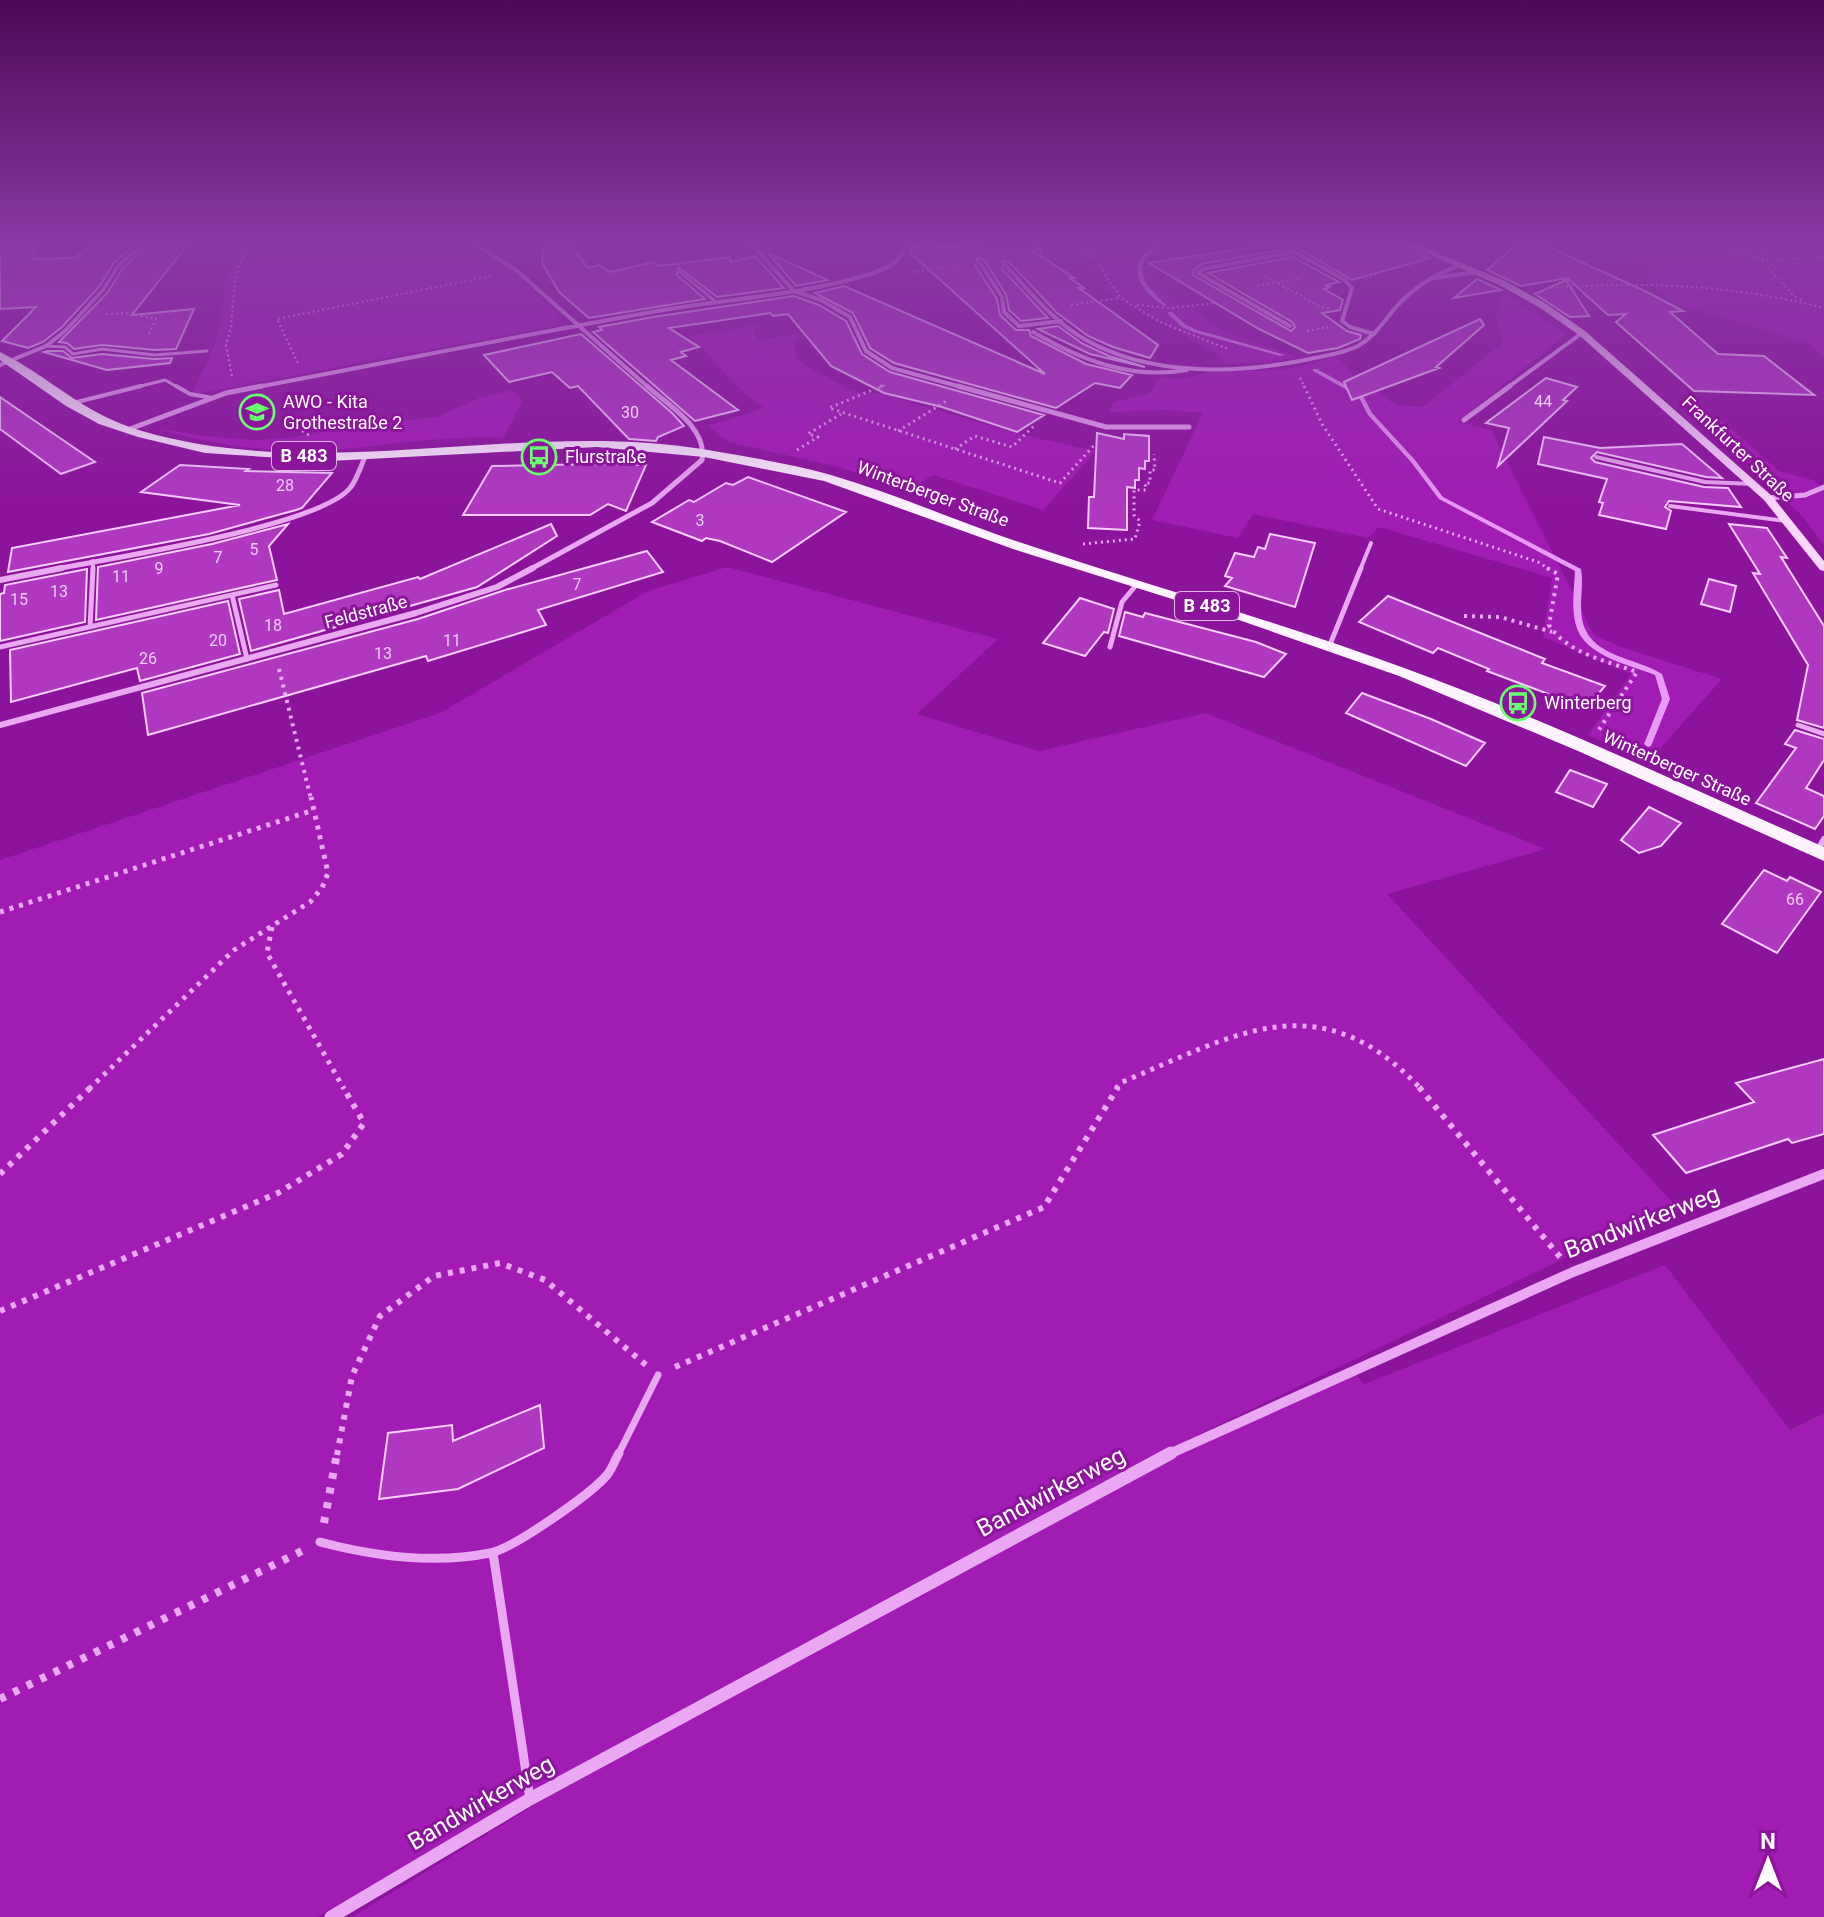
<svg xmlns="http://www.w3.org/2000/svg" width="1824" height="1917" font-family="Roboto,sans-serif">
<style>
.green{fill:#a21bb5}
.lines{fill:none;stroke-linecap:round;stroke-linejoin:round}
.stream{fill:#e99af6;fill-rule:evenodd}
.building{fill:#b038c1;stroke:#f7d0fd;stroke-width:2}
.path-far5{stroke:#eaa8f3;stroke-width:2;stroke-dasharray:2 3;stroke-linecap:butt}
.path-far4{stroke:#eaa8f3;stroke-width:3;stroke-dasharray:2 4;stroke-linecap:butt}
.path-far3{stroke:#eaa8f3;stroke-width:4;stroke-dasharray:3 5;stroke-linecap:butt}
.path-far2{stroke:#eaa8f3;stroke-width:5;stroke-dasharray:4 6;stroke-linecap:butt}
.path-far1{stroke:#eaa8f3;stroke-width:6;stroke-dasharray:5 7;stroke-linecap:butt}
.path{stroke:#eaa8f3;stroke-width:8;stroke-dasharray:6 9;stroke-linecap:butt}
.service-far5{stroke:#eaa8f3;stroke-width:3}
.service-far4{stroke:#eaa8f3;stroke-width:4}
.service-far3{stroke:#eaa8f3;stroke-width:5}
.service-far2{stroke:#eaa8f3;stroke-width:6}
.service-far1{stroke:#eaa8f3;stroke-width:7}
.service{stroke:#eaa8f3;stroke-width:9}
.minor-far4{stroke:#eaa8f3;stroke-width:4}
.minor-far3{stroke:#eaa8f3;stroke-width:5}
.minor-far2{stroke:#eaa8f3;stroke-width:6}
.minor-far1{stroke:#eaa8f3;stroke-width:10}
.minor{stroke:#eaa8f3;stroke-width:13}
.secondary{fill:#f9d7fd;fill-rule:evenodd}
.primary{fill:#fef4ff;fill-rule:evenodd}
.labels{text-anchor:middle;stroke-width:6;stroke-linejoin:round;paint-order:stroke}
.number-label{font-size:16px;fill:#ebcdf0}
.far-poi-label{font-size:18px;fill:#fff;stroke:#8c139b;text-anchor:start}
.far-street-label{font-size:18px;fill:#fff;stroke:#8c139b}
.shield{fill:#8c139b;stroke:#dcb8e1;stroke-width:2}
.shield-label{font-size:18px;font-weight:bold;fill:#fff}
.near-street-label{font-size:24px;fill:#fff;stroke:#8c139b}
</style>
<rect width="100%" height="100%" fill="#8c139b"/>
<path class="green" d="M 249,243 L 527,243 L 493,251 L 562,319 L 550,327 L 191,395 C 199,378 208,361 215,343 C 227,311 218,265 249,243 Z
M 1136,243 L 1200,243 L 1161,251 L 1147,284 L 1190,308 L 1225,332 L 1298,357 L 1265,363 L 1225,364 L 1218,354 L 1119,300 L 1106,289 L 1102,275 L 1068,253 Z
M 1566,243 L 1824,243 L 1824,356 L 1808,343 L 1671,302 L 1641,278 L 1669,273 L 1625,257 Z
M 1500,296 L 1510,297 L 1566,334 L 1458,422 L 1491,430 L 1594,635 L 1621,647 L 1722,679 L 1648,762 L 1588,735 L 1631,674 L 1543,637 L 1552,578 L 1379,527 L 1368,538 L 1253,514 L 1238,538 L 1152,520 L 1203,413 L 1167,410 L 1109,412 L 1114,402 L 1149,393 L 1160,378 L 1186,379 L 1205,373 L 1290,369 L 1337,356 L 1355,377 L 1396,405 L 1423,407 L 1504,342 L 1496,317 Z
M 759,325 L 753,331 L 759,341 L 800,333 L 794,343 L 798,361 L 852,391 L 883,394 L 1019,434 L 1096,451 L 1043,510 L 933,475 L 909,490 L 839,467 L 728,442 L 708,426 L 765,408 C 734,391 716,357 688,336 Z
M 512,390 L 522,401 L 503,438 C 453,436 406,442 356,448 C 291,456 217,447 155,428 L 204,436 L 254,440 L 290,438 L 347,426 L 437,417 L 479,398 Z
M 1695,412 L 1715,415 L 1779,471 L 1813,480 L 1824,488 L 1824,545 L 1803,517 Z
M 727,567 L 998,639 L 917,714 L 1039,751 L 1206,713 L 1546,849 L 1387,894 L 1675,1205 L 1140,1463 L 317,1917 L 0,1917 L 0,860 L 440,713 L 648,591 Z
M 1665,1265 L 1790,1430 L 1824,1413 L 1824,1917 L 352,1917 L 541,1801 L 1153,1467 L 1352,1370 L 1364,1384 Z"/>
<g class="lines">
<path class="stream" d="M 1158,243 L 1164,243 C 1128,267 1141,280 1166,305 L 1164,306 C 1137,288 1124,264 1158,243 Z
M 1168,312 L 1172,312 L 1186,325 L 1197,330 L 1285,355 L 1280,356 L 1193,332 L 1182,327 L 1168,314 Z
M 1313,369 L 1317,369 L 1362,394 L 1372,413 L 1415,460 L 1443,497 L 1581,569 C 1584,585 1579,602 1582,619 C 1589,657 1635,657 1662,674 L 1670,699 L 1651,746 L 1648,747 L 1644,744 L 1662,699 L 1655,675 C 1632,666 1591,657 1579,633 C 1570,615 1574,590 1575,571 L 1439,499 L 1411,462 L 1368,415 L 1358,396 L 1313,371 Z"/>
</g>
<path class="building" d="M 6,243 L 37,243 L 32,259 L 75,258 L 93,243 L 137,243 L 115,262 L 99,287 L 62,327 L 43,342 L 28,348 L 2,341 L 36,307 L 0,309 L 0,259 Z
M 150,243 L 189,243 L 132,315 L 194,309 L 176,349 L 155,350 L 102,345 L 74,349 L 67,343 L 59,342 L 107,293 L 123,268 Z
M 544,243 L 569,243 L 588,268 L 599,265 L 610,272 L 654,262 L 659,266 L 730,257 L 730,262 L 755,256 L 784,288 L 717,297 L 679,268 L 677,275 L 705,299 L 589,318 L 559,292 L 542,263 Z
M 1289,243 L 1400,243 L 1430,258 L 1352,280 Z
M 1518,243 L 1536,251 L 1532,248 L 1540,243 L 1649,293 L 1683,311 L 1670,312 L 1718,354 L 1764,356 L 1814,395 L 1694,391 L 1616,322 L 1626,314 L 1608,315 L 1567,278 L 1521,286 L 1487,270 Z
M 1273,244 L 1280,250 L 1202,264 L 1194,270 L 1193,275 L 1291,331 L 1295,327 L 1292,322 L 1208,273 L 1293,257 L 1339,282 L 1326,285 L 1330,287 L 1324,289 L 1343,300 L 1340,310 L 1322,313 L 1347,331 L 1361,335 L 1360,339 L 1338,348 L 1308,353 L 1259,329 L 1149,263 Z
M 929,246 L 1032,250 L 1074,278 L 1070,278 L 1084,288 L 1079,288 L 1158,345 L 1150,358 L 1113,347 L 1088,336 L 1056,312 L 1010,263 L 1004,261 L 1002,269 L 1048,318 L 1021,321 L 1009,310 L 1006,295 L 984,260 L 978,258 L 975,265 L 997,299 L 1000,315 L 1016,330 L 1029,330 L 1031,336 L 1086,364 L 1132,375 L 1120,388 L 1095,383 L 1056,408 L 894,363 L 870,348 L 853,313 L 815,293 L 844,286 L 1045,374 L 909,252 L 911,247 Z
M 768,253 L 828,280 L 796,286 Z
M 1477,279 L 1501,290 L 1454,298 Z
M 1566,280 L 1589,316 L 1570,317 L 1535,294 Z
M 794,296 L 819,305 L 846,321 L 862,354 L 890,372 L 1044,415 L 1017,432 L 942,407 L 884,393 L 831,366 L 788,314 L 773,316 L 770,313 L 669,328 L 699,347 L 681,352 L 686,356 L 671,360 L 738,410 L 695,421 L 593,332 L 602,330 L 599,327 L 653,317 Z
M 1480,319 L 1484,325 L 1436,367 L 1439,368 L 1352,400 L 1344,382 Z
M 1058,326 L 1083,344 L 1109,356 L 1145,367 L 1090,354 L 1038,329 Z
M 581,334 L 672,413 L 684,426 L 658,437 L 656,441 L 629,439 L 578,386 L 570,388 L 552,372 L 509,382 L 484,355 Z
M 48,351 L 63,351 L 72,358 L 102,354 L 154,359 L 172,358 L 170,363 L 107,370 L 44,352 Z
M 1546,378 L 1577,387 L 1563,400 L 1567,401 L 1498,466 L 1509,428 L 1486,423 Z
M 0,397 L 54,434 L 95,462 L 61,474 L 0,429 Z
M 1097,433 L 1124,439 L 1124,434 L 1149,436 L 1149,461 L 1145,461 L 1145,469 L 1139,468 L 1139,480 L 1135,480 L 1135,488 L 1127,487 L 1127,530 L 1088,528 L 1089,497 L 1094,497 Z
M 1544,437 L 1600,448 L 1682,444 L 1722,478 L 1706,477 L 1597,452 L 1591,458 L 1595,462 L 1704,487 L 1728,488 L 1741,507 L 1669,501 L 1665,507 L 1671,511 L 1666,529 L 1599,515 L 1603,503 L 1599,502 L 1607,479 L 1538,464 Z
M 598,464 L 646,465 L 626,511 L 608,504 L 590,515 L 463,515 L 492,466 Z
M 180,465 L 249,469 L 246,471 L 332,473 L 302,508 L 296,510 L 209,534 L 8,572 L 12,548 L 240,505 L 141,492 Z
M 748,477 L 846,512 L 772,562 L 720,541 L 706,538 L 702,541 L 652,522 L 689,500 L 694,502 L 726,483 L 733,485 Z
M 288,524 L 269,546 L 277,580 L 96,620 L 98,567 L 212,544 Z
M 551,524 L 557,536 L 477,587 L 251,651 L 239,599 L 279,590 L 284,614 L 418,577 L 420,579 Z
M 1729,524 L 1767,528 L 1787,558 L 1781,557 L 1824,626 L 1824,728 L 1797,720 L 1808,665 L 1753,573 L 1760,574 Z
M 1270,534 L 1315,543 L 1295,607 L 1225,586 L 1232,578 L 1225,576 L 1235,553 L 1254,557 L 1258,547 L 1265,549 Z
M 647,551 L 663,572 L 538,610 L 546,625 L 428,661 L 426,656 L 148,735 L 142,693 L 418,619 L 505,590 Z
M 87,569 L 85,622 L 0,641 L 0,594 L 4,593 L 5,585 Z
M 1709,579 L 1736,586 L 1730,612 L 1701,604 Z
M 1388,596 L 1545,659 L 1542,663 L 1605,686 L 1588,706 L 1578,702 L 1575,704 L 1487,671 L 1489,669 L 1438,648 L 1433,653 L 1359,622 Z
M 1080,598 L 1114,609 L 1108,633 L 1104,632 L 1085,656 L 1043,643 Z
M 228,601 L 240,654 L 140,681 L 137,668 L 11,702 L 10,650 Z
M 1125,612 L 1143,617 L 1145,613 L 1256,642 L 1286,654 L 1264,677 L 1119,636 Z
M 1362,693 L 1431,719 L 1485,743 L 1466,766 L 1346,713 Z
M 1795,730 L 1824,739 L 1824,760 L 1806,788 L 1824,796 L 1824,816 L 1815,829 L 1756,803 L 1796,748 L 1785,744 Z
M 1570,770 L 1607,784 L 1593,807 L 1556,792 Z
M 1649,807 L 1681,823 L 1661,846 L 1639,853 L 1621,840 Z
M 1764,870 L 1787,881 L 1790,877 L 1821,892 L 1777,953 L 1722,924 Z
M 1824,1059 L 1824,1134 L 1792,1143 L 1788,1139 L 1686,1173 L 1653,1135 L 1754,1102 L 1736,1083 Z
M 540,1405 L 544,1448 L 458,1489 L 379,1499 L 388,1433 L 452,1425 L 453,1441 Z"/>
<g class="lines">
<path class="path-far5" d="M 1714,243 L 1761,260 L 1794,296 L 1804,301
M 1079,251 L 1129,243
M 1055,254 L 1078,251 L 1094,258 L 1121,298 L 1160,322 L 1228,349
M 1762,259 L 1770,248 L 1767,243
M 1762,260 L 1824,258
M 912,272 L 965,265
M 1265,276 L 1319,306 L 1331,309
M 1365,279 L 1387,270
M 1257,286 L 1302,278
M 1551,288 C 1644,281 1734,285 1824,308
M 1071,305 L 1120,298
M 1137,305 L 1171,308 L 1215,303
M 106,314 L 126,313 L 156,319 L 149,334
M 1307,331 L 1328,327
M 298,363 L 277,319 L 491,276
M 232,376 L 226,345 L 231,327 L 235,281 L 241,261 L 256,243
M 1300,378 L 1305,388
M 878,388 L 885,385"/>
<path class="path-far4" d="M 882,386 L 829,408 L 1060,483 L 1096,443
M 1304,386 L 1322,424 L 1378,509 L 1538,562 L 1551,570
M 287,421 L 310,436
M 898,431 L 948,400
M 955,449 L 975,436 L 1012,447 L 1035,425
M 797,450 L 818,437 L 808,434 L 841,414
M 1083,544 L 1135,539 L 1140,521 L 1134,515 L 1134,490 L 1146,490 L 1145,483 L 1150,483 L 1150,470 L 1155,470 L 1154,454"/>
<path class="path-far3" d="M 1547,568 L 1558,574 L 1549,625 C 1568,654 1607,661 1637,672 L 1598,731
M 1464,616 L 1500,617 L 1552,632
M 279,669 L 311,799"/>
<path class="path-far2" d="M 0,912 L 314,810
M 272,927 L 267,953 L 344,1089
M 89,1089 L 234,950 L 310,902 L 322,888 L 328,873 L 311,797
M 1116,1089 L 1120,1083 C 1235,1035 1319,980 1421,1089"/>
<path class="path-far1" d="M 1419,1087 L 1560,1257
M 0,1174 L 91,1087
M 0,1311 L 278,1193 L 342,1154 L 364,1123 L 343,1087
M 675,1367 L 1044,1207 L 1118,1087
M 337,1455 L 352,1376 L 380,1316 L 434,1276 L 500,1263 L 545,1280 L 646,1365"/>
<path class="path" d="M 324,1523 L 337,1453
M 0,1699 L 304,1550"/>
<path class="service-far5" d="M 680,272 L 716,302
M 46,346 L 65,347 L 73,354 L 102,349 L 155,355 L 207,351
M 133,388 L 165,380 L 179,388"/>
<path class="service-far4" d="M 176,386 L 190,394 L 213,398
M 73,403 L 141,386
M 1596,457 L 1705,482 L 1754,484
M 1670,506 L 1786,521
M 93,570 L 93,561
M 1360,570 L 1371,543"/>
<path class="service-far3" d="M 232,595 L 247,659
M 90,627 L 93,568
M 0,647 L 276,585
M 1110,647 L 1122,602 L 1137,584
M 1329,647 L 1361,568
M 1798,725 L 1824,734"/>
<path class="service-far2" d="M 1817,852 L 1824,839"/>
<path class="service-far1" d="M 618,1455 L 658,1375"/>
<path class="service" d="M 320,1542 C 373,1556 435,1564 490,1553 C 513,1549 592,1493 607,1475 C 612,1469 615,1460 619,1453
M 493,1553 L 530,1799"/>
<path class="minor-far4" d="M 472,243 L 516,270 L 649,388
M 750,243 L 794,291 L 821,300 L 850,317 L 866,351 L 892,368 L 965,388
M 1030,243 L 1041,251
M 1278,243 L 1345,280 L 1352,288 L 1342,321 L 1350,327 L 1374,334
M 980,263 L 1002,297 L 1004,312 L 1019,326 L 1061,321
M 1006,266 C 1030,292 1054,322 1086,340 C 1150,376 1235,374 1305,360 C 1323,356 1342,354 1358,346 C 1374,337 1384,321 1396,307 C 1413,288 1437,273 1461,265
M 1434,278 L 1477,272
M 1290,326 L 1198,273 L 1203,269 L 1294,252
M 1033,332 C 1081,360 1131,380 1187,370
M 0,365 L 46,346 L 65,331 L 103,290 L 119,265 L 145,243
M 252,388 C 385,363 518,336 652,312 C 723,299 797,296 867,275 C 887,269 901,263 907,243
M 1507,388 L 1582,333"/>
<path class="minor-far3" d="M 958,386 L 1106,427 L 1189,427
M 1464,420 L 1510,386
M 127,430 L 226,393 L 262,386
M 1768,498 L 1805,495 L 1824,487
M 52,570 C 109,558 318,527 350,488 C 357,480 361,465 366,455
M 529,570 L 652,503 L 702,460 C 708,428 668,405 647,386"/>
<path class="minor-far2" d="M 0,580 L 62,568
M 0,725 L 416,613 L 497,587 L 533,568"/>
<path class="minor-far1" d="M 1167,1455 L 1573,1272 L 1824,1174"/>
<path class="minor" d="M 331,1917 L 530,1799 L 1171,1453"/>
<path class="secondary" d="M 1403,243 L 1413,243 L 1505,281 L 1545,303 L 1585,331 L 1772,496 L 1824,561 L 1824,571 L 1820,570 L 1764,500 L 1579,335 L 1539,307 L 1499,285 Z"/>
<path class="primary" d="M 0,352 C 52,378 81,413 142,431 C 326,485 522,418 708,450 C 749,457 792,464 831,475 C 896,494 958,522 1022,543 C 1150,586 1280,622 1407,669 C 1549,721 1686,786 1824,847 L 1824,861 L 1578,751 L 1399,676 L 1236,619 L 1013,549 L 824,481 L 704,457 L 597,447 L 330,461 L 205,453 L 138,437 L 99,424 L 66,406 L 0,360 Z"/>
</g>
<linearGradient id="sky" x2="0" y2="1"><stop stop-color="#4d0a55"/><stop offset="0.47" stop-color="#8839a4"/><stop offset="1" stop-color="#8839a4" stop-opacity="0"/></linearGradient>
<rect width="1824" height="512" fill="url(#sky)"/>
<defs>
<g id="school-ring" transform="scale(1.8)"><circle r="9.5" fill="#8c139b" stroke="#6aff70" stroke-width="1.5"/><path d="M0-5L7-2L0 1L-7-2ZM-4 1L0 2.5L4 1V4Q0 6-4 4Z" fill="#6aff70"/></g>
<g id="bus-ring" transform="scale(1.8)"><circle r="9.5" fill="#8c139b" stroke="#6aff70" stroke-width="1.5"/><path d="M-5-6H5V4H4V6H2V4H-2V6H-4V4H-5ZM-3.5-4V0h7V-4ZM-3.5 1.2v1.5H-2V1.2ZM2 1.2v1.5H3.5V1.2Z" fill="#6aff70"/></g>
</defs>
<g fill-rule="evenodd">
<use href="#school-ring" x="257" y="412"/>
<use href="#bus-ring" x="539" y="457"/>
<use href="#bus-ring" x="1518" y="703"/>
</g>
<g class="labels">
<g class="number-label">
<text x="1543" y="407">44</text>
<text x="630" y="418">30</text>
<text x="285" y="491">28</text>
<text x="700" y="526">3</text>
<text x="254" y="555">5</text>
<text x="218" y="563">7</text>
<text x="159" y="574">9</text>
<text x="121" y="582">11</text>
<text x="577" y="590">7</text>
<text x="59" y="597">13</text>
<text x="19" y="605">15</text>
<text x="273" y="631">18</text>
<text x="218" y="646">20</text>
<text x="452" y="646">11</text>
<text x="383" y="659">13</text>
<text x="148" y="664">26</text>
<text x="1795" y="905">66</text>
</g>
<g class="far-poi-label">
<text x="283" y="408">AWO - Kita<tspan x="283" dy="21">Grothestraße 2</tspan></text>
<text x="565" y="463">Flurstraße</text>
<text x="1544" y="709">Winterberg</text>
</g>
<g class="far-street-label">
<text transform="translate(1738 449) rotate(43)" y="6">Frankfurter Straße</text>
<text transform="translate(933 494) rotate(20)" y="6">Winterberger Straße</text>
<text transform="translate(366 612) rotate(-15)" y="6">Feldstraße</text>
<text transform="translate(1677 768) rotate(24)" y="6">Winterberger Straße</text>
</g>
<g class="shield">
<rect x="272" y="442" width="64" height="28" rx="6"/>
<rect x="1175" y="592" width="64" height="28" rx="6"/>
</g>
<g class="shield-label">
<text x="304" y="462">B 483</text>
<text x="1207" y="612">B 483</text>
</g>
<g class="near-street-label">
<text transform="translate(1642 1222) rotate(-21)" y="8">Bandwirkerweg</text>
<text transform="translate(1051 1492) rotate(-28)" y="8">Bandwirkerweg</text>
<text transform="translate(481 1803) rotate(-30)" y="8">Bandwirkerweg</text>
</g>
</g>
<g transform="translate(1768 1861)" stroke="#8c139b" stroke-width="6" paint-order="stroke">
<path d="M0-6L14 30L0 20L-14 30Z" fill="#ffffff"/>
<text y="-12" font-size="22" font-weight="bold" text-anchor="middle" fill="#ffffff">N</text>
</g>
</svg>
